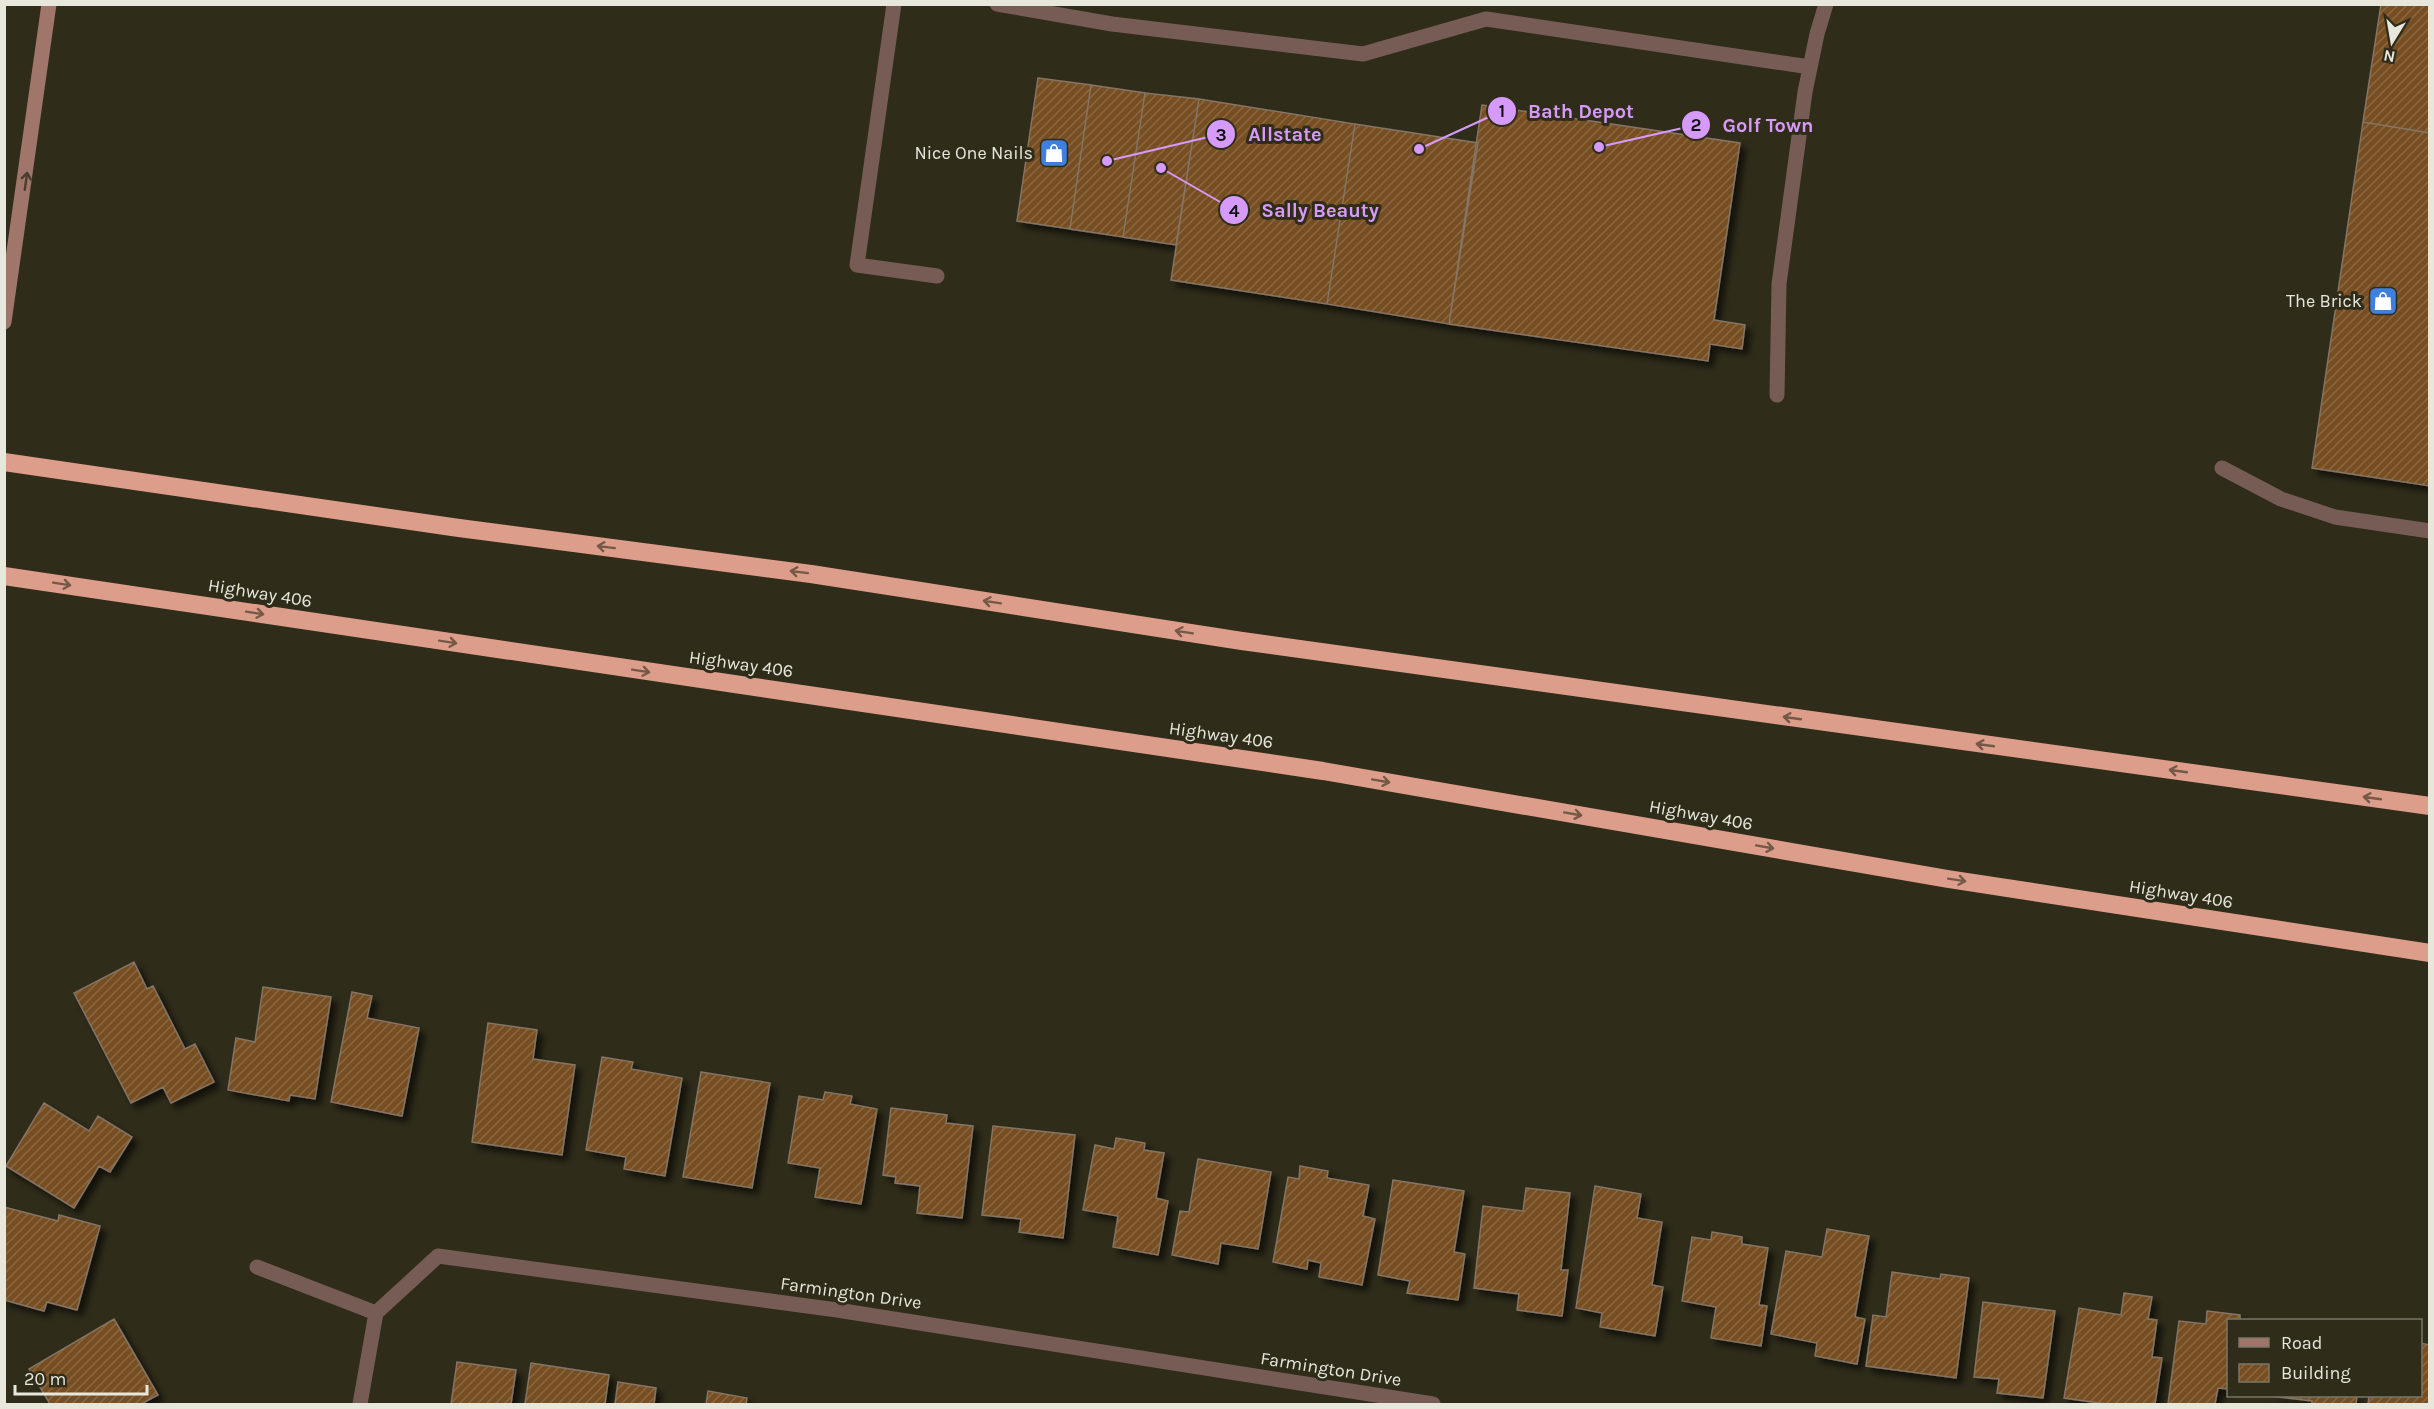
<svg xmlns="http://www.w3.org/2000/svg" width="2434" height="1409" font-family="Karla,sans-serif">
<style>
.building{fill:url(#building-hatch);stroke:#847465;stroke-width:1.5;filter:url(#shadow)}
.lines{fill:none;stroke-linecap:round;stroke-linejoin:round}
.lane{stroke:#765c55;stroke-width:15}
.street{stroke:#765c55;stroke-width:15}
.secondary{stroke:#a0766b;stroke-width:15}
.highway{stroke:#dd9d8b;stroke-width:18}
.oneway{stroke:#4b3e2e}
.oneway2{stroke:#755947}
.labels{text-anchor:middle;stroke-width:6;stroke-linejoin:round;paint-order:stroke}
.poi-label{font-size:18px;fill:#e8e7dc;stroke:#2f2c1a;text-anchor:end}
.street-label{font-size:18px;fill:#e8e7dc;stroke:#2f2c1a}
.leader{fill:none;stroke:#d69bfa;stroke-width:2}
.callout-dot{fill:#d69bfa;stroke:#2f2c1a;stroke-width:2}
.mark-label{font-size:18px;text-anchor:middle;font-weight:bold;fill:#111}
.callout-label{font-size:20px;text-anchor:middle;font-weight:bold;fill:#d69bfa;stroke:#2f2c1a;stroke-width:6;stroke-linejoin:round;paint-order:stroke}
</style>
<defs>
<pattern id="building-hatch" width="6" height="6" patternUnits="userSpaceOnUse" patternTransform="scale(1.5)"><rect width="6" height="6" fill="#774e22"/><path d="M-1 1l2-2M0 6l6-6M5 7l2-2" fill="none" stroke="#8a6842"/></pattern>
<filter id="shadow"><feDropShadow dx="5.5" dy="5.5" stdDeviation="3" flood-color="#0009"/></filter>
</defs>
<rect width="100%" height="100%" fill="#2f2c1a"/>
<path class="building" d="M 2381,4 L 2430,4 L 2430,133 L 2363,122 Z
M 1038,78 L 1091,85 L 1070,229 L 1017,221 Z
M 1091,85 L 1145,93 L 1123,237 L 1070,229 Z
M 1145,93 L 1199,99 L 1176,245 L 1123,237 Z
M 1199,99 L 1355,124 L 1327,304 L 1171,280 Z
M 1482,105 L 1740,143 L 1714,320 L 1745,325 L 1742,349 L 1710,344 L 1708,361 L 1449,324 Z
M 2363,122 L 2430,133 L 2430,486 L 2312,468 Z
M 1355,124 L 1478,143 L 1449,324 L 1327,304 Z
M 134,962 L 147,989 L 153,986 L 185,1049 L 195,1044 L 214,1082 L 171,1103 L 163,1087 L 131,1103 L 74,993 Z
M 263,987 L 331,997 L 315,1099 L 290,1095 L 289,1101 L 228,1090 L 236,1038 L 255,1042 Z
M 352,992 L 372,996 L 367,1018 L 419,1028 L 402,1116 L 331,1102 Z
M 488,1023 L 537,1030 L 533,1059 L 575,1065 L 562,1155 L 472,1142 Z
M 602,1057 L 633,1062 L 631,1069 L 682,1078 L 665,1176 L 624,1169 L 626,1157 L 586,1150 Z
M 701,1072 L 770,1083 L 752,1188 L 683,1177 Z
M 825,1092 L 852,1096 L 850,1104 L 877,1109 L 861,1204 L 815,1197 L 820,1168 L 788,1163 L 799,1096 L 823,1100 Z
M 44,1103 L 89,1131 L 98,1116 L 132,1137 L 110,1172 L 99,1166 L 74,1208 L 6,1166 Z
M 891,1108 L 947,1115 L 946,1123 L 973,1126 L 962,1218 L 917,1213 L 920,1186 L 895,1183 L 896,1177 L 883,1175 Z
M 993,1126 L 1075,1135 L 1063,1238 L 1019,1232 L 1021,1219 L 982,1215 Z
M 1116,1138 L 1145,1143 L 1144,1150 L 1164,1153 L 1156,1198 L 1168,1201 L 1158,1255 L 1113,1247 L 1118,1216 L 1083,1210 L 1095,1145 L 1114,1149 Z
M 1198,1159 L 1271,1172 L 1258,1249 L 1221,1243 L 1218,1264 L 1172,1255 L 1180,1211 L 1189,1212 Z
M 1300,1166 L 1328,1171 L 1327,1178 L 1369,1185 L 1363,1216 L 1375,1219 L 1362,1285 L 1319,1277 L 1321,1263 L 1308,1260 L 1307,1269 L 1273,1262 L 1288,1177 L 1299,1179 Z
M 1393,1180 L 1464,1191 L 1454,1252 L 1465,1254 L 1458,1300 L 1407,1293 L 1410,1281 L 1378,1275 Z
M 1595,1186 L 1641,1194 L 1637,1218 L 1662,1222 L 1652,1285 L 1663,1287 L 1655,1336 L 1600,1327 L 1602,1313 L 1576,1308 Z
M 1526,1188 L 1570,1193 L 1561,1270 L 1568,1270 L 1562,1316 L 1517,1310 L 1519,1294 L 1474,1288 L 1483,1206 L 1523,1211 Z
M 4,1207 L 58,1221 L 59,1215 L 100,1226 L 77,1310 L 47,1302 L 44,1311 L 4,1300 Z
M 1827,1229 L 1869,1236 L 1855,1317 L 1865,1319 L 1857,1364 L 1815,1356 L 1817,1343 L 1771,1334 L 1786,1251 L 1822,1257 Z
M 1712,1232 L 1742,1237 L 1742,1244 L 1768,1248 L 1759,1305 L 1767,1306 L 1761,1346 L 1711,1338 L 1716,1307 L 1682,1301 L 1692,1237 L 1711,1240 Z
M 1892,1272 L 1940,1279 L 1941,1274 L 1969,1278 L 1956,1378 L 1866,1366 L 1873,1315 L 1886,1317 Z
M 2124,1293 L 2152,1297 L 2148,1319 L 2157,1320 L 2152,1357 L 2162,1358 L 2155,1404 L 2106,1404 L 2064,1398 L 2079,1308 L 2121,1315 Z
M 1983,1302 L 2055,1311 L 2043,1398 L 1997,1393 L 1999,1379 L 1974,1377 Z
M 2207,1311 L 2240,1315 L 2240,1320 L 2228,1320 L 2228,1389 L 2218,1388 L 2215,1404 L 2168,1404 L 2179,1321 L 2206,1324 Z
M 114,1319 L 158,1395 L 141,1404 L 50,1404 L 29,1369 Z
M 2420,1343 L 2430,1345 L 2430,1404 L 2368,1404 L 2369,1396 L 2420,1396 Z
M 457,1362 L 516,1370 L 511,1404 L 451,1404 Z
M 531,1363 L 609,1375 L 605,1404 L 525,1404 Z
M 618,1382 L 656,1388 L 654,1404 L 657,1404 L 615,1404 Z
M 708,1391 L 747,1398 L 746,1404 L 706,1404 Z
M 2270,1396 L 2357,1396 L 2356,1404 L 2312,1404 L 2312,1401 Z"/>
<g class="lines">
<path class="lane" d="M 894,4 L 857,265 L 937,276
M 997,4 L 1112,24 L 1363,54 L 1486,19 L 1810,67
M 1777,395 L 1779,284 L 1805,92 L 1817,34 L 1826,4
M 257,1267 L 376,1313"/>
<path class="street" d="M 2222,468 L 2281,499 L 2335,517 L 2430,531
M 360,1404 L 376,1313 L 438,1256 L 837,1310 L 1433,1404"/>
<path class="secondary" d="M 4,322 L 49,4"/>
<path class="highway" d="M 4,462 L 459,528 L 811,574 L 1242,641 L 2430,806
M 4,576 L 1323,771 L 1948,879 L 2430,953"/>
</g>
<defs><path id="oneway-shaft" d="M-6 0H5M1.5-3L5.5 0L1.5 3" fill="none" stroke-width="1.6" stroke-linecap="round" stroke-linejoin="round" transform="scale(1.5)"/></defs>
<use class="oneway" href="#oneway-shaft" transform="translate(26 181) rotate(-82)"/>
<g class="oneway2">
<use href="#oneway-shaft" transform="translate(606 547) rotate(-173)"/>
<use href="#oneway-shaft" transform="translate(799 572) rotate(-173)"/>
<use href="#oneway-shaft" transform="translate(62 584) rotate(9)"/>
<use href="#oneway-shaft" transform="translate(992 602) rotate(-171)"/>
<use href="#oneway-shaft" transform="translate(255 613) rotate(9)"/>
<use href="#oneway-shaft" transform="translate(1184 632) rotate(-171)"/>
<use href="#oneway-shaft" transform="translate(448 642) rotate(9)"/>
<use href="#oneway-shaft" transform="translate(641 671) rotate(9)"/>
<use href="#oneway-shaft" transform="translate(1792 718) rotate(-172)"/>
<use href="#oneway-shaft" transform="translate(1985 745) rotate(-172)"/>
<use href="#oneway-shaft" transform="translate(2178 771) rotate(-172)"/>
<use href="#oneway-shaft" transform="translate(1381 781) rotate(10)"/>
<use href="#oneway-shaft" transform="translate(2372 798) rotate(-172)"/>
<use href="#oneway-shaft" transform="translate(1573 814) rotate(10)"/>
<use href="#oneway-shaft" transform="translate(1765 847) rotate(10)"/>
<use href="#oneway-shaft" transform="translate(1957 880) rotate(9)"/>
</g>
<defs>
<g id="shop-square" transform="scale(1.5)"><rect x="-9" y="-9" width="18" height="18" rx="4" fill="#3f7fe0" stroke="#2f2c1a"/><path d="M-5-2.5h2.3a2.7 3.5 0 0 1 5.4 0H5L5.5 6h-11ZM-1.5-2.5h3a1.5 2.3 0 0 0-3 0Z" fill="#fff"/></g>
</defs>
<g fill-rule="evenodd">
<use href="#shop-square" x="1054" y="153"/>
<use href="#shop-square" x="2383" y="301"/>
</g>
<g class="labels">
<g class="poi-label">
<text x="1033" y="159">Nice One Nails</text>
<text x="2362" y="307">The Brick</text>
</g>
<g class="street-label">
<text transform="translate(260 593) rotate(9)" y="6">Highway 406</text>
<text transform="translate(741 664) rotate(8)" y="6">Highway 406</text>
<text transform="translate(1221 735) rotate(8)" y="6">Highway 406</text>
<text transform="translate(1701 815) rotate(10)" y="6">Highway 406</text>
<text transform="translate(2181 894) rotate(9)" y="6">Highway 406</text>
<text transform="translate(851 1293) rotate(8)" y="6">Farmington Drive</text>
<text transform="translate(1331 1369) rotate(9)" y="6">Farmington Drive</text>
</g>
</g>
<path class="leader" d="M1419 149L1502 111M1599 147L1696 125M1107 161L1221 134M1161 168L1234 210"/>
<g class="callout-dot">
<circle cx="1419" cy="149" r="6"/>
<circle cx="1599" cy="147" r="6"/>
<circle cx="1107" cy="161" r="6"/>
<circle cx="1161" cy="168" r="6"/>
<circle cx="1502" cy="111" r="15"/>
<circle cx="1696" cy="125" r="15"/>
<circle cx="1221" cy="134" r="15"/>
<circle cx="1234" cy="210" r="15"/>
</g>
<g class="mark-label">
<text x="1502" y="117">1</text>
<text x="1696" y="131">2</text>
<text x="1221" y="141">3</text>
<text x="1234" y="217">4</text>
</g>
<g class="callout-label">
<text x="1581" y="118">Bath Depot</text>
<text x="1768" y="132">Golf Town</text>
<text x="1285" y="141">Allstate</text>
<text x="1320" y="217">Sally Beauty</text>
</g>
<rect width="2434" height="1409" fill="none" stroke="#e8e7dc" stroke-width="12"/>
<rect x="2227" y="1319" width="195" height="78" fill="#2f2c1a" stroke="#797768" stroke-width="1.5"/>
<rect x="2239" y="1338" width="30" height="9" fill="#a0766b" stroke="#797768" stroke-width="1.5"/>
<text x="2281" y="1349" font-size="18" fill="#e8e7dc">Road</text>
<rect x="2239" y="1364" width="30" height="18" fill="url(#building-hatch)" stroke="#797768" stroke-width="1.5"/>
<text x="2281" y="1379" font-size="18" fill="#e8e7dc">Building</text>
<g transform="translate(2392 42) rotate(191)" stroke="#2f2c1a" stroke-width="4.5" paint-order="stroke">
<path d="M0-4.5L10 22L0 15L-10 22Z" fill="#e8e7dc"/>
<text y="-9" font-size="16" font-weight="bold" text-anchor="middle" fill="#e8e7dc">N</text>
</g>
<path d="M15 1385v9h132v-9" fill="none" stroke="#e8e7dc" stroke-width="3"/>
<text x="24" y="1385" font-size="18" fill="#e8e7dc" stroke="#2f2c1a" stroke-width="4.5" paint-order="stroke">20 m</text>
</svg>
